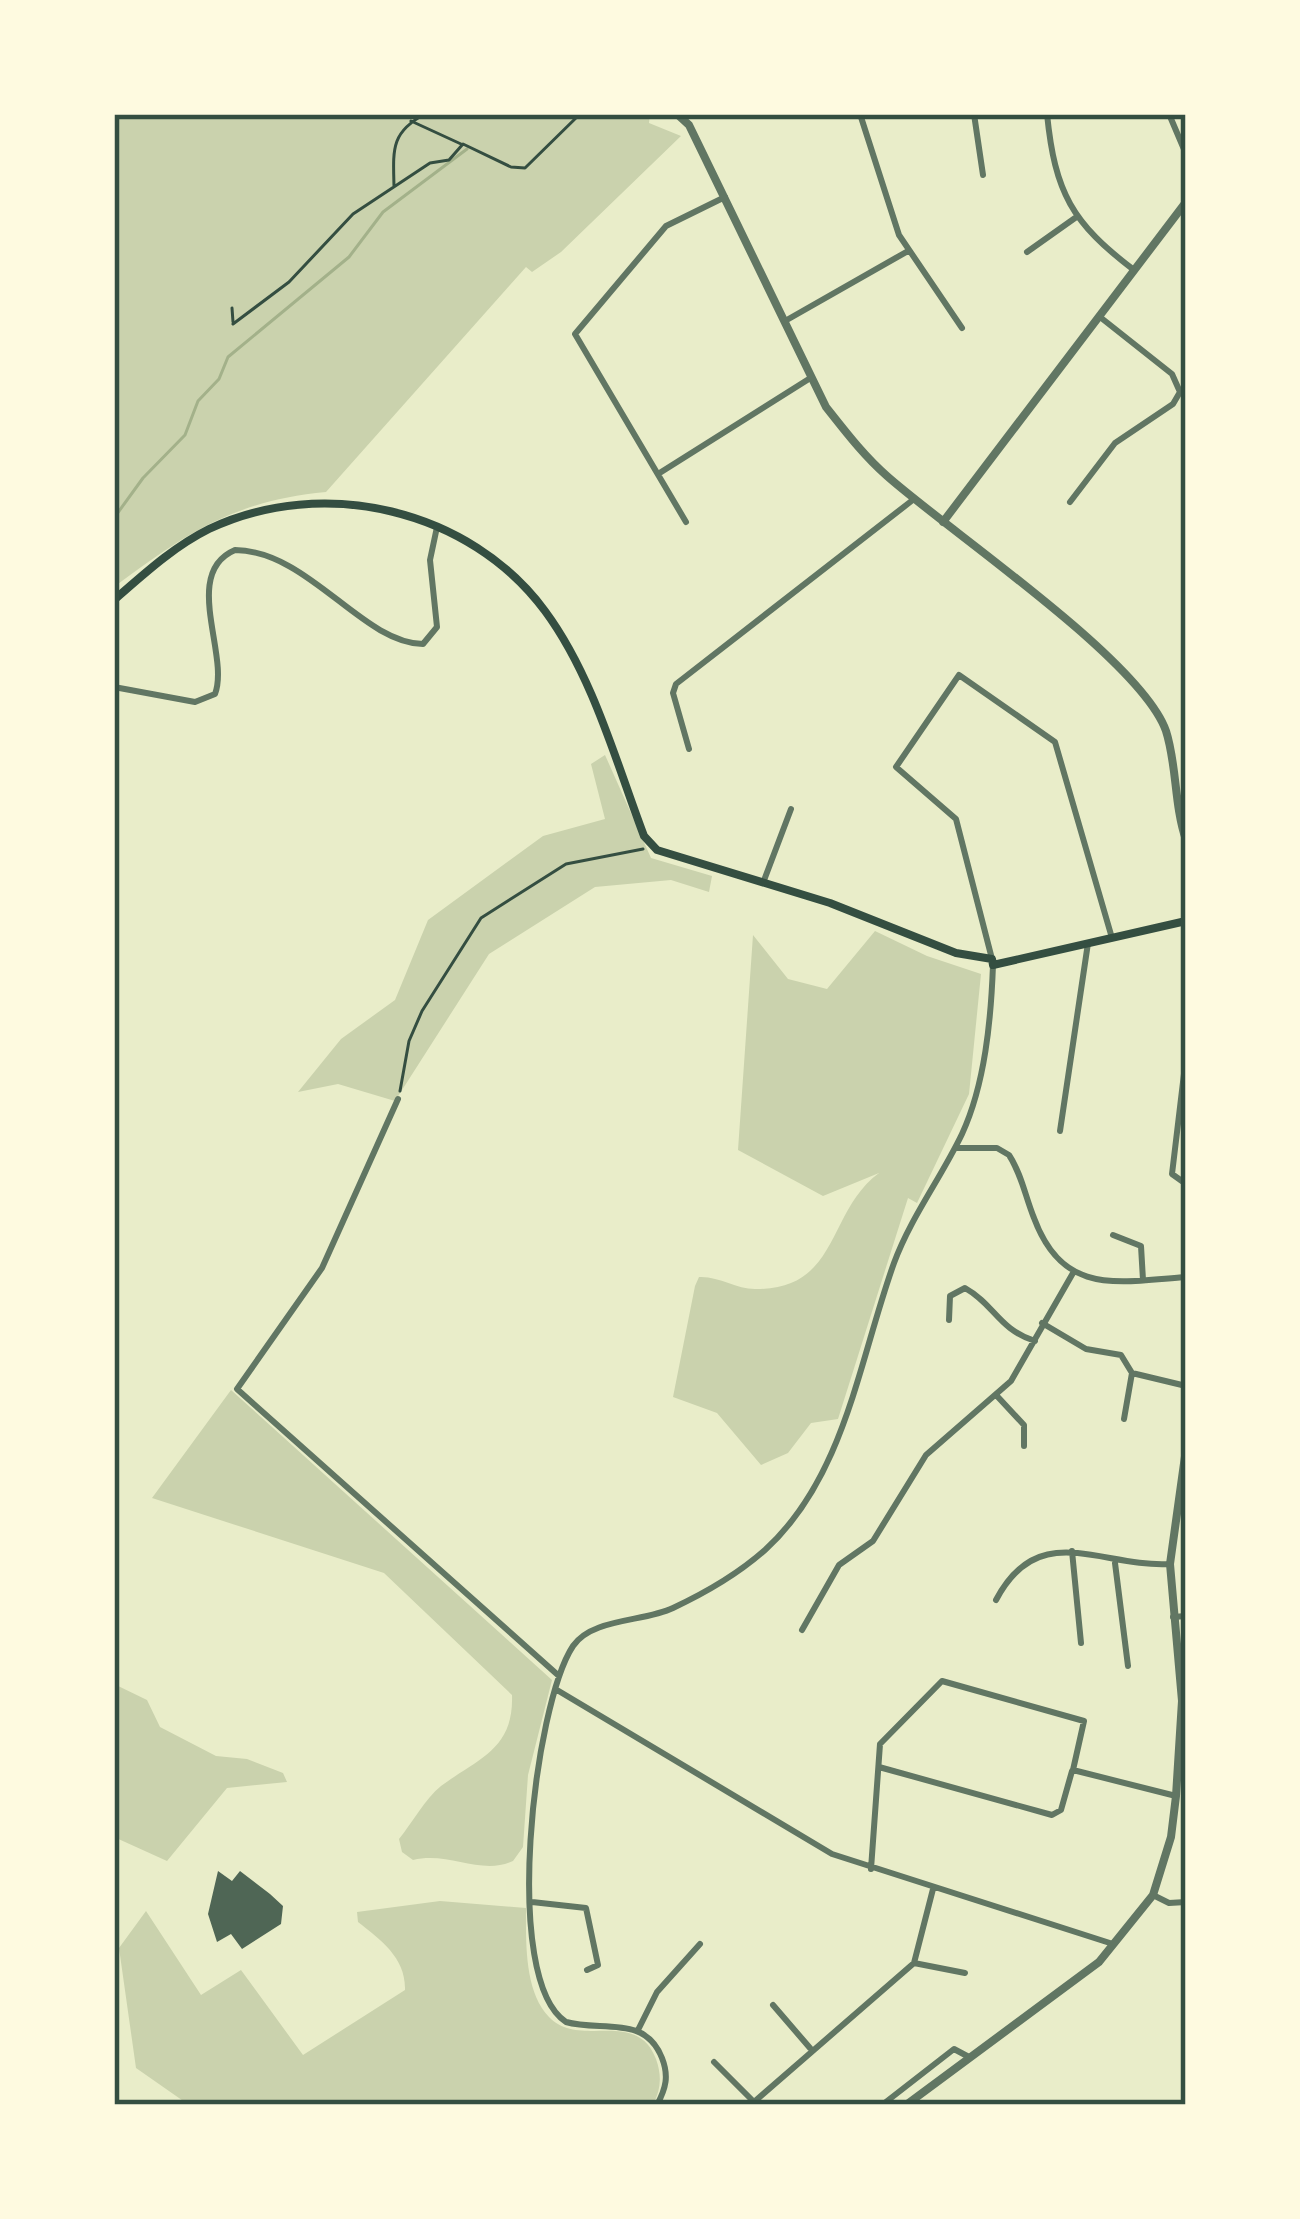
<svg xmlns="http://www.w3.org/2000/svg" width="1300" height="2219" font-family="'Space Grotesk',sans-serif">
<style>
.green{fill:#cad2ad}
.lines{fill:none;stroke-linecap:round;stroke-linejoin:round}
.stream{stroke:#a3b18a;stroke-width:3}
.building{fill:#4f6655}
.path{stroke:#344e41;stroke-width:3}
.minor{stroke:#617663;stroke-width:6}
.tertiary{stroke:#617663;stroke-width:8}
.secondary{stroke:#344e41;stroke-width:8}
.neatline{fill:none;stroke:#344e41;stroke-width:4.5}
</style>
<rect width="100%" height="100%" fill="#e9edc9"/>
<path class="green" d="M 114,114 L 650,114 L 649,123 L 681,136 L 561,252 L 532,272 L 526,267 L 326,492 C 233,501 187,533 114,587 Z
M 605,755 L 651,858 L 712,876 L 709,892 L 671,880 L 595,887 L 489,954 L 395,1101 L 338,1084 L 298,1092 L 341,1039 L 395,1000 L 428,920 L 543,836 L 605,819 L 591,764 Z
M 875,931 L 927,956 L 981,974 L 969,1094 L 917,1203 L 908,1198 L 838,1419 L 811,1423 L 788,1453 L 761,1465 L 717,1413 L 673,1397 L 695,1286 L 699,1277 C 719,1276 736,1289 755,1289 C 840,1290 826,1212 879,1173 L 823,1196 L 738,1150 L 753,935 L 788,979 L 827,989 Z
M 231,1390 L 552,1680 L 528,1775 L 523,1847 L 513,1861 C 481,1876 449,1851 413,1860 L 402,1852 L 399,1839 C 412,1823 425,1799 441,1786 C 477,1759 514,1750 512,1695 L 384,1573 L 152,1498 Z
M 114,1684 L 147,1700 L 160,1727 L 216,1756 L 247,1759 L 283,1773 L 287,1782 L 227,1788 L 167,1861 L 114,1837 Z
M 440,1901 L 526,1908 C 526,1941 524,1991 549,2017 C 579,2049 637,2008 656,2059 C 662,2076 661,2089 653,2105 L 189,2105 L 136,2068 L 119,1948 L 146,1911 L 201,1995 L 241,1970 L 303,2055 L 405,1990 C 406,1958 381,1940 358,1922 L 357,1912 Z"/>
<g class="lines">
<path class="stream" d="M 114,518 L 143,478 L 185,435 L 198,401 L 219,379 L 228,357 L 349,257 L 383,212 L 467,149"/>
</g>
<path class="building" d="M 218,1871 L 232,1881 L 240,1871 L 270,1894 L 283,1906 L 281,1924 L 242,1949 L 231,1934 L 217,1942 L 208,1914 Z"/>
<g class="lines">
<path class="path" d="M 411,121 L 461,144
M 394,186 C 393,149 391,132 425,114
M 232,308 L 233,322
M 233,324 L 289,282 L 353,214 L 430,163 L 449,160 L 463,144 L 511,167 L 525,168 L 580,114
M 400,1091 L 409,1041 L 422,1011 L 481,918 L 566,864 L 643,849"/>
<path class="minor" d="M 860,114 L 899,235 L 962,328
M 974,114 L 983,175
M 1047,114 C 1055,193 1072,223 1134,270
M 1169,114 L 1186,154
M 1027,252 L 1075,218
M 785,321 L 908,251
M 658,474 L 812,377
M 1070,502 L 1115,443 L 1173,404 L 1180,392 L 1172,374 L 1100,317
M 686,522 L 575,334 L 666,226 L 725,197
M 114,687 L 195,702 L 215,694 C 230,655 181,573 235,550 C 309,551 362,643 423,644 L 437,627 L 430,560 L 437,527
M 689,749 L 673,693 L 676,684 L 914,499
M 763,883 L 791,809
M 992,959 L 956,819 L 896,767 L 959,675 L 1055,742 L 1112,938
M 1186,1057 L 1172,1174 L 1186,1184
M 398,1099 L 322,1268 L 237,1389 L 559,1676
M 1060,1131 L 1088,943
M 957,1148 L 997,1148 L 1009,1155 C 1022,1175 1025,1196 1034,1218 C 1063,1296 1117,1282 1186,1277
M 1113,1235 L 1141,1246 L 1143,1280
M 949,1320 L 950,1296 L 965,1288 C 995,1305 998,1329 1035,1341
M 1042,1323 L 1086,1349 L 1121,1355 L 1132,1373 L 1182,1385
M 997,1396 L 1024,1425 L 1024,1446
M 1124,1419 L 1132,1373
M 1072,1551 L 1081,1643
M 1115,1563 L 1128,1666
M 996,1600 C 1039,1518 1101,1568 1170,1564
M 1173,1617 L 1186,1616
M 802,1630 L 839,1565 L 873,1541 L 926,1455 L 1011,1381 L 1073,1273
M 557,1690 L 832,1854 L 1113,1944
M 879,1767 L 1052,1815 L 1061,1810 L 1072,1771
M 871,1869 L 880,1744 L 942,1681 L 1084,1721 L 1073,1770 L 1176,1796
M 1153,1895 L 1169,1903 L 1186,1902
M 532,1902 L 586,1908 L 598,1965 L 587,1970
M 914,1963 L 965,1973
M 773,2005 L 810,2048
M 638,2030 L 657,1992 L 700,1944
M 714,2062 L 754,2102 L 914,1963 L 933,1889
M 657,2105 C 666,2088 669,2076 662,2058 C 645,2014 600,2032 566,2022 C 501,1980 534,1705 573,1646 C 592,1618 644,1622 673,1608 C 705,1593 738,1574 765,1550 C 845,1477 859,1360 894,1263 C 911,1217 941,1178 962,1134 C 985,1084 991,1020 993,965
M 882,2105 L 954,2049 L 969,2057"/>
<path class="tertiary" d="M 677,114 L 689,125 L 826,407 C 845,431 864,456 887,476 C 950,532 1141,660 1166,731 C 1177,765 1174,805 1186,840
M 943,522 L 1186,202
M 906,2105 L 1099,1962 L 1153,1895 L 1171,1837 L 1176,1796 L 1182,1701 L 1170,1564 L 1186,1449"/>
<path class="secondary" d="M 114,600 C 144,574 173,547 209,529 C 323,475 470,509 545,611 C 593,676 616,762 644,836 L 657,850 L 830,903 L 956,953 L 992,959 L 993,965 L 1186,921"/>
</g>
<rect width="1300" height="2219" fill="none" stroke="#fefae0" stroke-width="234"/>
<rect x="117" y="117" width="1066" height="1985" class="neatline"/>
</svg>
